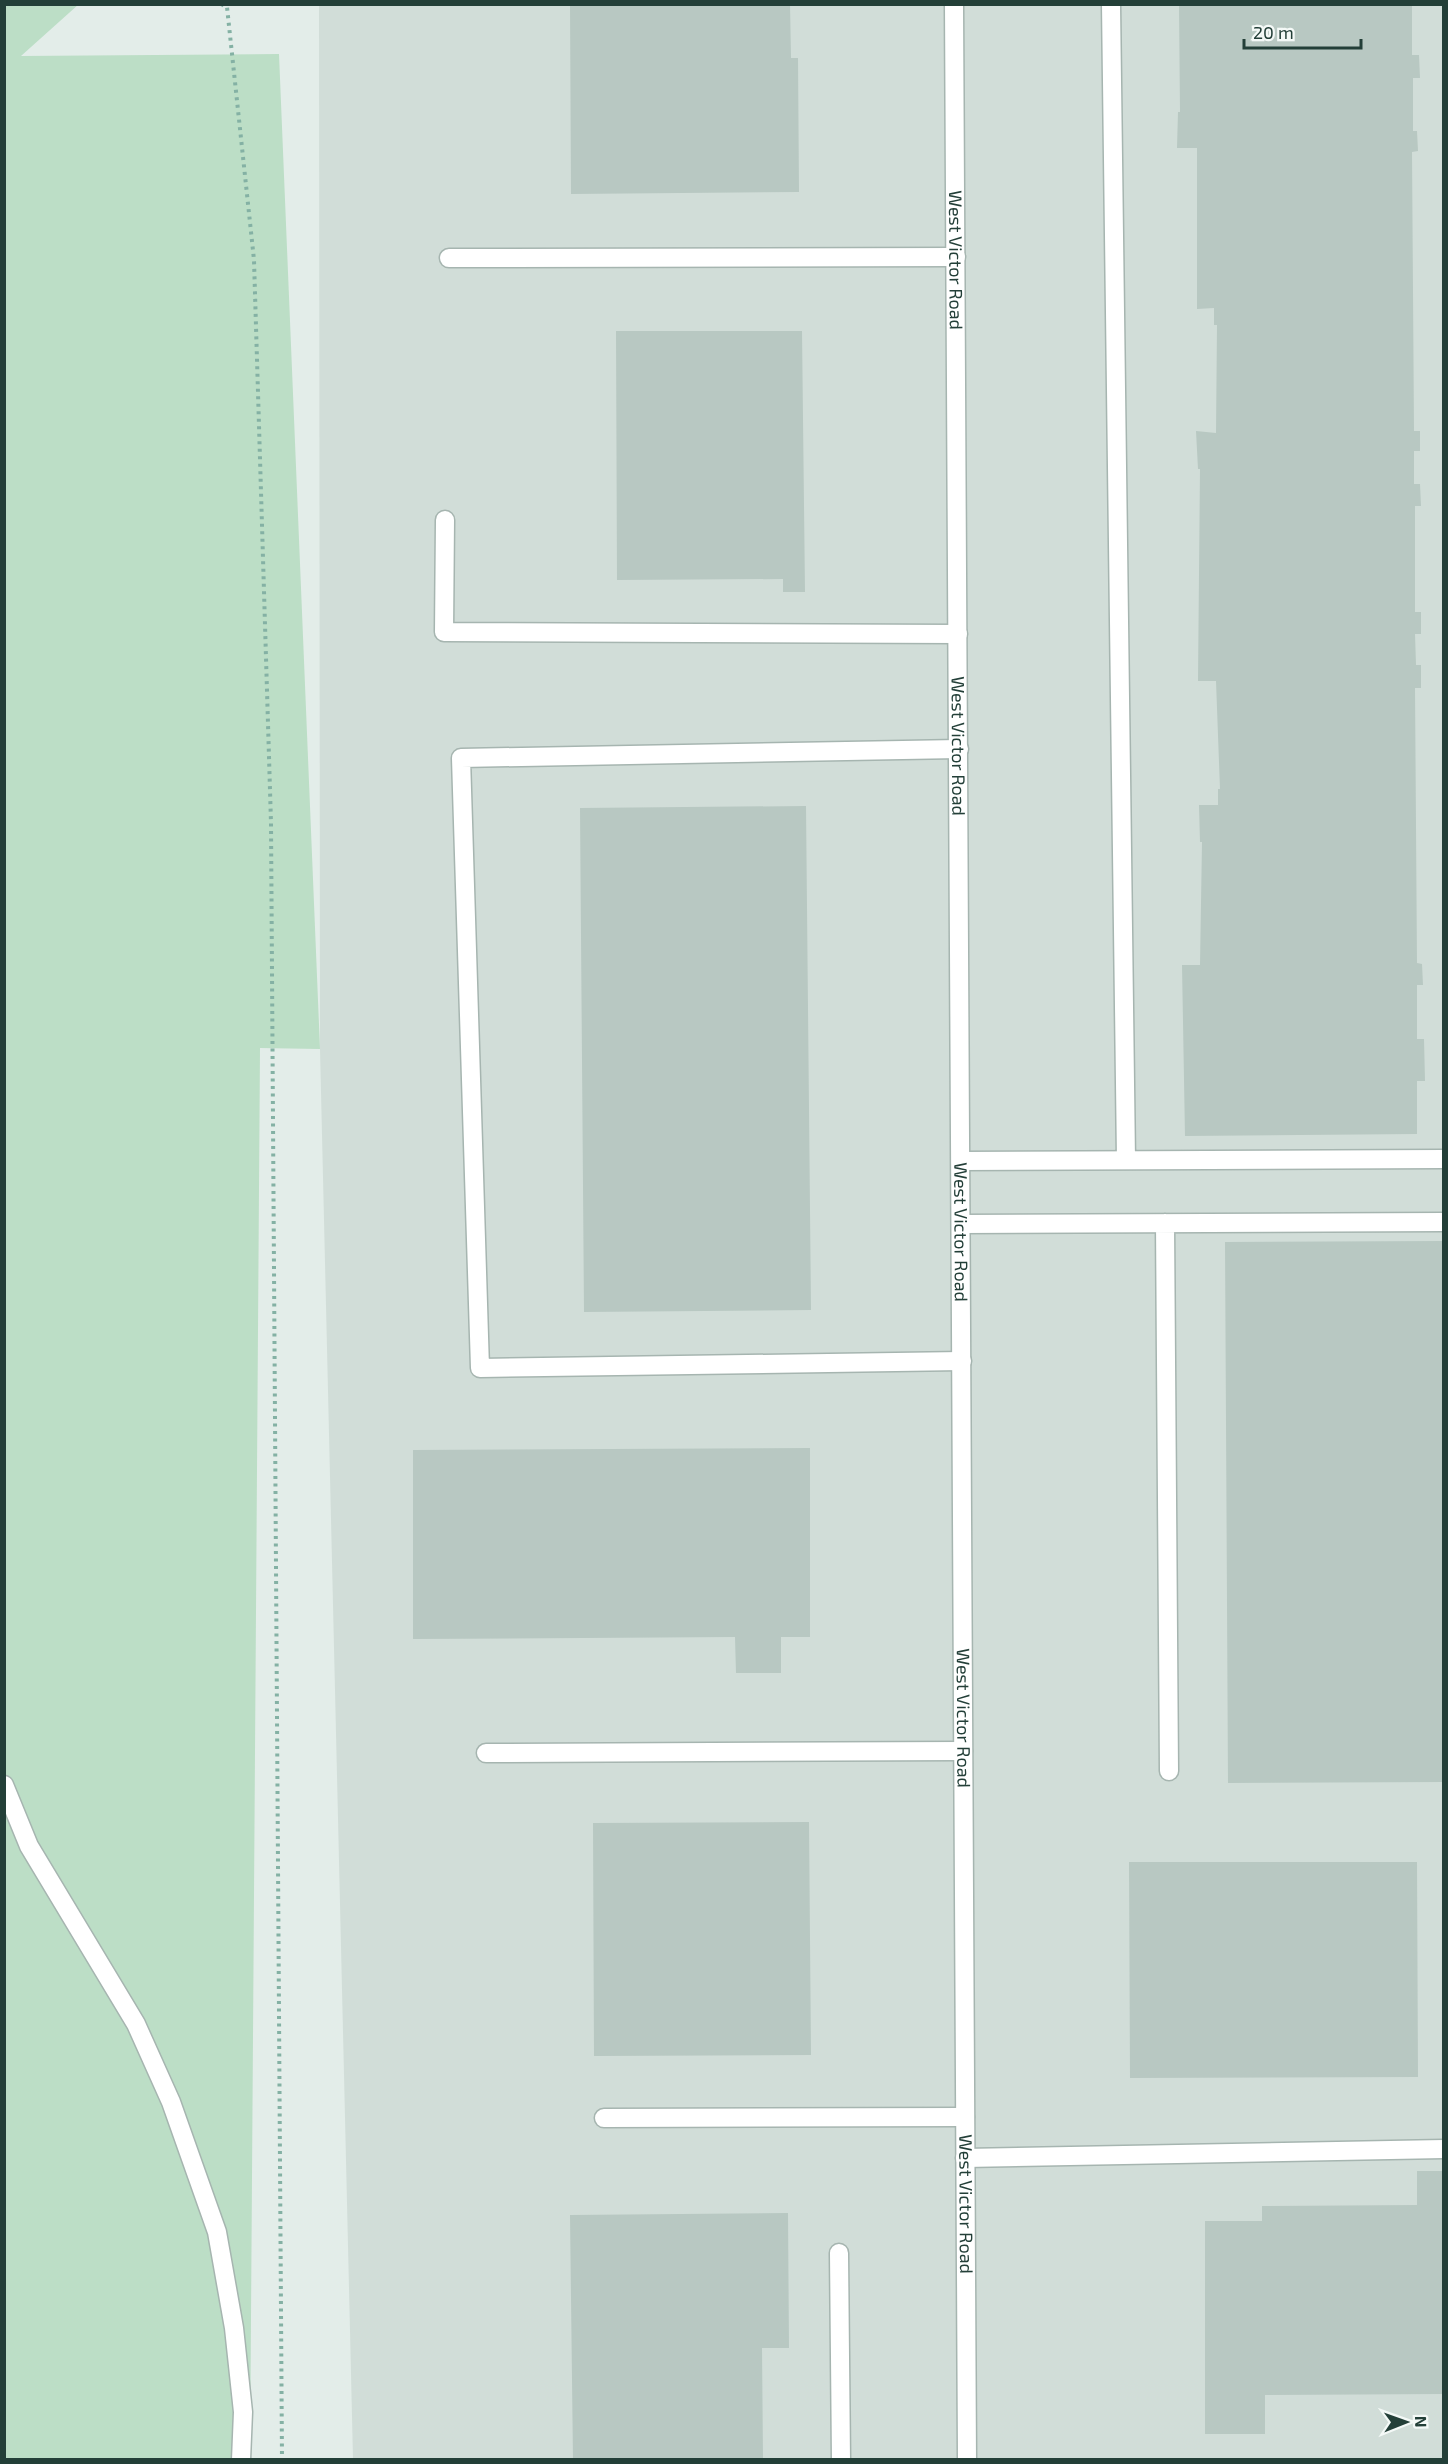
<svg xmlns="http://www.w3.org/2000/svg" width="1448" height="2464" font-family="'Exo 2',sans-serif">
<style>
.built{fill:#d1ddd8}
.green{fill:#bcdec6}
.building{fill:#b8c8c2}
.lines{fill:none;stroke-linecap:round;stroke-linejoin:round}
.service-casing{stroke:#a6b5b0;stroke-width:21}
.minor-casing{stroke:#a6b5b0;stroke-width:21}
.path{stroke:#84b1a4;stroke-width:4;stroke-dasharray:3 4.5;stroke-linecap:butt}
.service{stroke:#fff;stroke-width:18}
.minor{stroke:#fff;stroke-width:18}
.labels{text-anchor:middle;stroke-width:4.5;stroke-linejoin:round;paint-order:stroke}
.street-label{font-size:18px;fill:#233f38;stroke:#f4f9f7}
</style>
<rect width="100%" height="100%" fill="#e3ede9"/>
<path class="built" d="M 319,5 L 1443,5 L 1443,2459 L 353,2459 L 320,1049 Z"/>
<path class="green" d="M 79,4 L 21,56 L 279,54 L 320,1049 L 260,1048 L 250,2459 L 5,2460 L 4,5 Z"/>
<path class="building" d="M 570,4 L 790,4 L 791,58 L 798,58 L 799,192 L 571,194 Z
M 1179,4 L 1412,4 L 1412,55 L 1419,55 L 1420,78 L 1413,78 L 1413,131 L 1417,131 L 1418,151 L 1412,152 L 1414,431 L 1420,431 L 1420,451 L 1414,451 L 1414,484 L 1420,484 L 1421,506 L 1415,506 L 1415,612 L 1421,612 L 1421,634 L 1415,634 L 1416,665 L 1421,665 L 1421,688 L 1415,688 L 1417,963 L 1422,964 L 1423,985 L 1417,985 L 1417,1039 L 1424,1039 L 1425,1081 L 1417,1081 L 1417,1134 L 1185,1136 L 1182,965 L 1200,965 L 1202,842 L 1200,842 L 1199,805 L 1218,805 L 1218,789 L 1220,789 L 1216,681 L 1198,681 L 1200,469 L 1198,469 L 1196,431 L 1216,433 L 1217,325 L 1214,325 L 1214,308 L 1197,309 L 1197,148 L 1177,148 L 1178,112 L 1180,112 Z
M 616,331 L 802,331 L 805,592 L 783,592 L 783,579 L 617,580 Z
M 806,806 L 811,1310 L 584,1312 L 580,808 Z
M 1444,1241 L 1444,1782 L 1228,1783 L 1225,1242 Z
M 810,1448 L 810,1637 L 781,1637 L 781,1673 L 736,1673 L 735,1637 L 413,1639 L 413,1450 Z
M 809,1822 L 811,2055 L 594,2056 L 593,1823 Z
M 1129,1862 L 1417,1862 L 1418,2077 L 1130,2078 Z
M 1417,2171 L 1444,2171 L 1444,2394 L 1265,2395 L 1265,2434 L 1205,2434 L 1205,2221 L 1262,2221 L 1262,2206 L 1417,2205 Z
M 788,2213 L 789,2348 L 762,2348 L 763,2460 L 573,2460 L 570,2215 Z"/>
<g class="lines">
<g class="service-casing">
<path id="service" d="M 1111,4 L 1126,1160
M 449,258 L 956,257
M 445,520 L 444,632 L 958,634
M 959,749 L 461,758 L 480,1368 L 962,1361
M 961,1161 L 1444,1159
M 1165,1223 L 1169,1771
M 961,1224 L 1444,1222
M 486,1753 L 963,1751
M 4,1785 L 29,1846 L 136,2024 L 171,2102 L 217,2232 L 234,2328 L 243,2412 L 241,2460
M 604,2118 L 965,2117
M 965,2158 L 1444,2149
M 839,2253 L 841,2460"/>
</g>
<g class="minor-casing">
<g id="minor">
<path id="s1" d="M 954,4 L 967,2460"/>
</g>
</g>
<path class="path" d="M 221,4 L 227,7 L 254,260 L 271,823 L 282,2460"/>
<use href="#service" class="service"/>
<use href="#minor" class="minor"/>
</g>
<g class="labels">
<g class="street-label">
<text dy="6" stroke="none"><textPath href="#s1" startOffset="256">West Victor Road</textPath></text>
<text dy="6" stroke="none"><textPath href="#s1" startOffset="742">West Victor Road</textPath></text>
<text dy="6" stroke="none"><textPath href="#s1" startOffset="1228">West Victor Road</textPath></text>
<text dy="6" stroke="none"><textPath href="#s1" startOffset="1714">West Victor Road</textPath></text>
<text dy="6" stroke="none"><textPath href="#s1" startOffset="2200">West Victor Road</textPath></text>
</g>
</g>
<rect width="1448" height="2464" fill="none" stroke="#233f38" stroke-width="12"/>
<g transform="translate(1406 2422) rotate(89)" stroke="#f4f9f7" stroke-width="4.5" paint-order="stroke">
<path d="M0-4.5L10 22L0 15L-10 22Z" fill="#233f38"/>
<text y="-9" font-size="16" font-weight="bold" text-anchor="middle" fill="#233f38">N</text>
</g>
<path d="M1244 39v9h117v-9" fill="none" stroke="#233f38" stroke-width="3"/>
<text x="1253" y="39" font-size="18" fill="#233f38" stroke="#f4f9f7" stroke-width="4.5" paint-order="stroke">20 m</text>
</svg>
